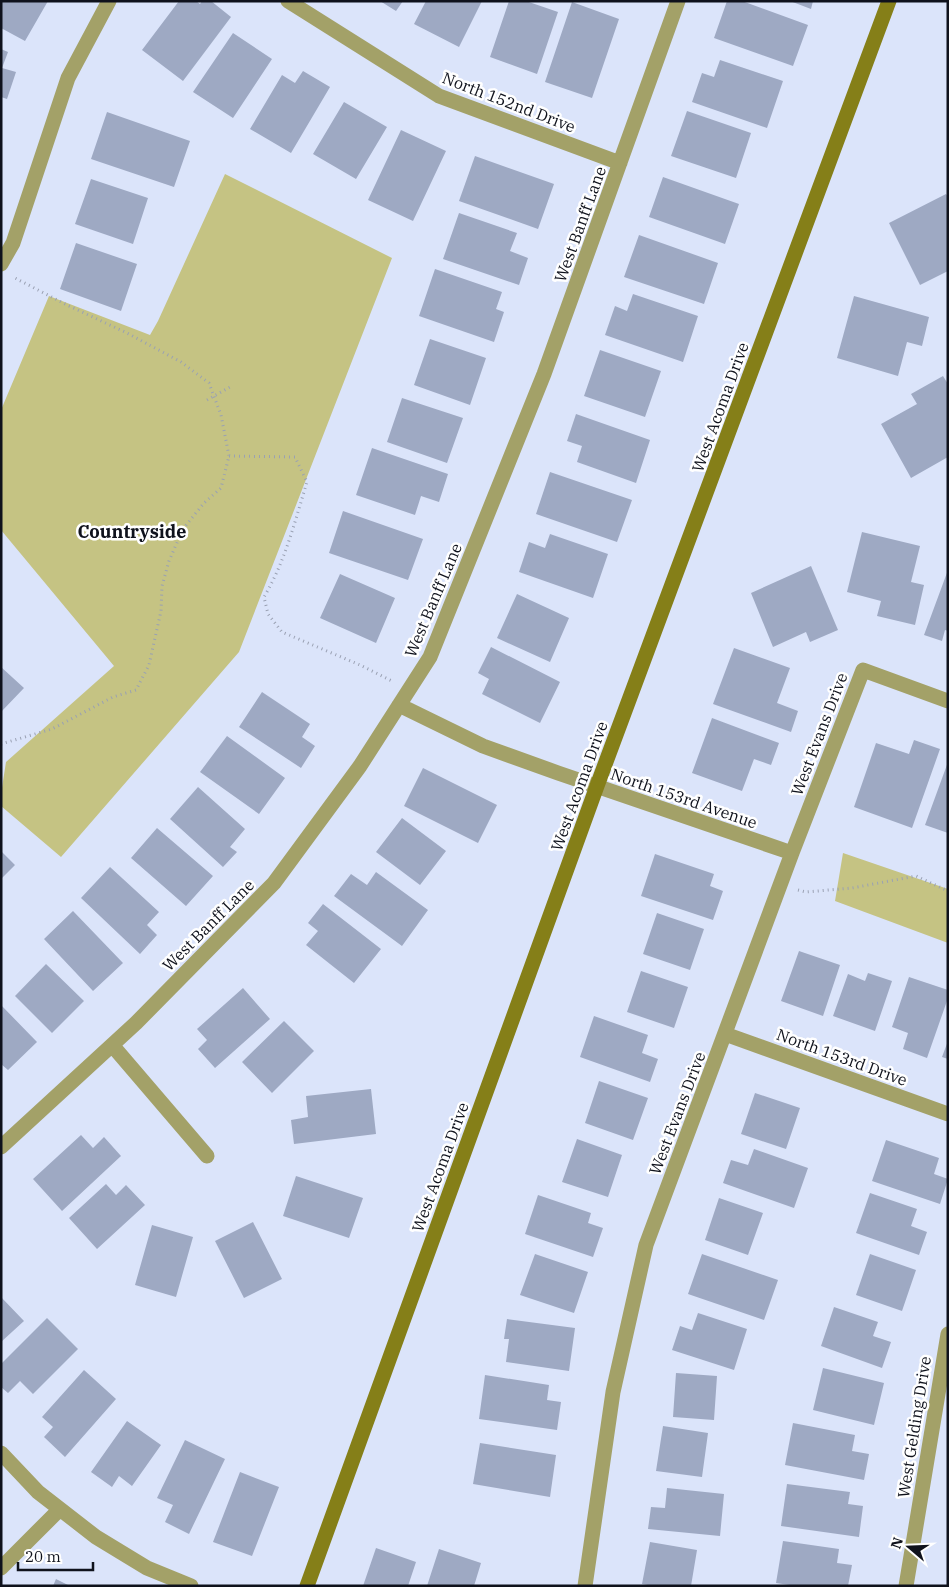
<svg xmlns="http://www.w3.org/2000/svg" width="949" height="1587" font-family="'IBM Plex Serif',serif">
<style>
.green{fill:#c5c383}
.building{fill:#9ea9c3}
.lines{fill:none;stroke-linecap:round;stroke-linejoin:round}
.path{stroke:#9aa1b3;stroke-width:3;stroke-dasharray:1 4;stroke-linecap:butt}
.street{stroke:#a3a168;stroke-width:15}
.secondary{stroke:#857f18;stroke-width:15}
.labels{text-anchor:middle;stroke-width:5;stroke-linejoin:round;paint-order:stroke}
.street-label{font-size:16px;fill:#0f121c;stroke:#fff}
.neighbourhood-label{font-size:18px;font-weight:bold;fill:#0f121c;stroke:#fff}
</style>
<rect width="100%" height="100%" fill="#dbe4fa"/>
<path class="green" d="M 225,174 L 392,258 L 239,652 L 61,857 L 1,806 L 1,794 L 6,762 L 114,666 L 1,530 L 1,410 L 49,296 L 150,335 L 158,321 Z
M 843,853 L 948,889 L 948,943 L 835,901 Z"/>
<path class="building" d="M 1,1 L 48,1 L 25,41 L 1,28 Z
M 179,1 L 196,1 L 200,4 L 202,1 L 211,1 L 231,17 L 183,81 L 142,50 Z
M 380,1 L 403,1 L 396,11 Z
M 426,1 L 482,1 L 459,47 L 414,24 Z
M 509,1 L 526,1 L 558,12 L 537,74 L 490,57 Z
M 727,1 L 742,1 L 808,25 L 793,66 L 714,38 Z
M 790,1 L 813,1 L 811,9 Z
M 572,2 L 619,19 L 592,98 L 545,82 Z
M 233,33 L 272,59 L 233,118 L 193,92 Z
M 1,49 L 8,52 L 2,68 L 16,72 L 7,99 L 1,97 Z
M 720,60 L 783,81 L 767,128 L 692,102 L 702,73 L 714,77 Z
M 303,71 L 330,87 L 291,153 L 250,129 L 282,75 L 295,83 Z
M 344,102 L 387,127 L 356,179 L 313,154 Z
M 687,111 L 751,133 L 736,178 L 671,156 Z
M 107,112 L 190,141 L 174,187 L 91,159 Z
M 401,130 L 446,151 L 413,221 L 368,200 Z
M 475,156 L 554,184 L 538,229 L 459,201 Z
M 663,177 L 739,204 L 725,244 L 649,217 Z
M 91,179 L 148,198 L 133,244 L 75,224 Z
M 946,194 L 948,197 L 948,271 L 920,285 L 889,223 Z
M 459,213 L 517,233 L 510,251 L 528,258 L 519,285 L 443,259 Z
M 639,235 L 718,263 L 704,304 L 624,277 Z
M 76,243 L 137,264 L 121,311 L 60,289 Z
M 435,269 L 502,292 L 496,309 L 504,312 L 494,342 L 419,316 Z
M 633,294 L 698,316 L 683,362 L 605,335 L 615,306 L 627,311 Z
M 854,296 L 929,317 L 922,346 L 907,342 L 898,376 L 837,358 Z
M 430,339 L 486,358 L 470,405 L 414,385 Z
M 600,350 L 661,371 L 645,417 L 584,396 Z
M 943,376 L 948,384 L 948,457 L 911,478 L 881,424 L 917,404 L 911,394 Z
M 402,398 L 463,418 L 447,463 L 387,442 Z
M 576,414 L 650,440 L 636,483 L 577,462 L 582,446 L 567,441 Z
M 372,448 L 448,474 L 439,502 L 421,496 L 415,515 L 356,495 Z
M 550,472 L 632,500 L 617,542 L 536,514 Z
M 343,511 L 423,539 L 408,580 L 329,553 Z
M 862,532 L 920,546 L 911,582 L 924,585 L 915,625 L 877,616 L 881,601 L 847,592 Z
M 550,534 L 608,554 L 593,598 L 519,572 L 529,542 L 545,548 Z
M 811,566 L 838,630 L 810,642 L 806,632 L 773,647 L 751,593 Z
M 948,570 L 948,631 L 945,630 L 942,641 L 924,635 Z
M 340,574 L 395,598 L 376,643 L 320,618 Z
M 517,594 L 569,618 L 550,662 L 497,638 Z
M 491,647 L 560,682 L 540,723 L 482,694 L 489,679 L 478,673 Z
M 734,648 L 790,668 L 777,703 L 798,711 L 791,732 L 713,704 Z
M 1,667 L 24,688 L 1,712 Z
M 262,692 L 310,724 L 302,737 L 315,746 L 301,768 L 239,727 Z
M 712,718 L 779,743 L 771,765 L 754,759 L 742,791 L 692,773 Z
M 227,736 L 285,778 L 259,814 L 200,772 Z
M 914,740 L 940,749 L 912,828 L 854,807 L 876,743 L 909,754 Z
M 948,762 L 948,833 L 925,825 Z
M 423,768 L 497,805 L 478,843 L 404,806 Z
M 198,787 L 245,829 L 230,847 L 237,852 L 223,867 L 170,819 Z
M 402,818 L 446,851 L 420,885 L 376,852 Z
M 157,828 L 213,876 L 186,906 L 131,858 Z
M 1,851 L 15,865 L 1,879 Z
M 655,854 L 714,874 L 710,886 L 723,891 L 713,920 L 641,896 Z
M 110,867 L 159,912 L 147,925 L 157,935 L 140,954 L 81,898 Z
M 376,872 L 428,910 L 402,946 L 334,896 L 351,874 L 367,885 Z
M 323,904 L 381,949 L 354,983 L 306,945 L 318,931 L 308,923 Z
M 73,911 L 123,963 L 93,991 L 44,939 Z
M 657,913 L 704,929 L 690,970 L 643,954 Z
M 799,951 L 840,965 L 823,1016 L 781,1001 Z
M 46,964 L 84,1001 L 52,1033 L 15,996 Z
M 641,971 L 688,987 L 674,1028 L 627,1012 Z
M 868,973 L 892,981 L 875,1031 L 833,1016 L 848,974 L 865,981 Z
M 909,977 L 948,990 L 948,998 L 927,1058 L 903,1049 L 908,1033 L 892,1027 Z
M 243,988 L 270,1019 L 215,1068 L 198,1049 L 207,1040 L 197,1029 Z
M 1,1005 L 37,1042 L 8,1070 L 1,1064 Z
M 594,1016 L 648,1035 L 642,1053 L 658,1059 L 650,1082 L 580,1057 Z
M 284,1021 L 314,1051 L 272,1093 L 242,1062 Z
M 948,1041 L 948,1059 L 942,1057 Z
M 599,1081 L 648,1098 L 633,1140 L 585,1123 Z
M 371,1089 L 376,1134 L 294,1144 L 291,1120 L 308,1117 L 306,1096 Z
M 755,1093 L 800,1108 L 786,1149 L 741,1134 Z
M 81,1135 L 93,1148 L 104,1137 L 121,1156 L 62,1211 L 33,1179 Z
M 577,1139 L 622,1155 L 608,1197 L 562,1182 Z
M 886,1140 L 939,1158 L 934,1174 L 948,1179 L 940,1204 L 872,1181 Z
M 754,1149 L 808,1168 L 794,1208 L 723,1183 L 731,1160 L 748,1165 Z
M 296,1176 L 363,1198 L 349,1238 L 283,1216 Z
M 106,1184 L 116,1195 L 126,1185 L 145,1205 L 97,1249 L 69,1218 Z
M 870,1193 L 917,1209 L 911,1226 L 927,1232 L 919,1255 L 856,1233 Z
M 538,1195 L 591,1213 L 588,1223 L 603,1228 L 593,1257 L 525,1234 Z
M 719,1198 L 763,1213 L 748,1255 L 705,1240 Z
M 253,1222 L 282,1279 L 244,1298 L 215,1241 Z
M 152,1225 L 193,1237 L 176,1297 L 135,1285 Z
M 535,1254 L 588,1272 L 574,1313 L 520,1295 Z
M 702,1254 L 778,1280 L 764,1320 L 688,1294 Z
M 870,1254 L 916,1270 L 902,1311 L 856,1295 Z
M 1,1297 L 24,1321 L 1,1342 Z
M 834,1307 L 878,1322 L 873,1336 L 891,1342 L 882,1368 L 821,1346 Z
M 698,1313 L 747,1329 L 734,1370 L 672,1350 L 680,1326 L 692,1330 Z
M 47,1318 L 78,1349 L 33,1394 L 20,1381 L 8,1393 L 1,1387 L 1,1364 Z
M 507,1319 L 575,1328 L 569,1371 L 506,1362 L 509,1339 L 504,1339 Z
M 823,1368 L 884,1383 L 874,1425 L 813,1410 Z
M 84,1370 L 116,1399 L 65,1457 L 44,1437 L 53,1427 L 42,1417 Z
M 676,1373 L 717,1376 L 714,1420 L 673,1417 Z
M 485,1375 L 549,1385 L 547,1400 L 561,1402 L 557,1430 L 479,1419 Z
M 127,1421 L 161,1445 L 132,1486 L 119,1476 L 112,1487 L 91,1472 Z
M 793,1423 L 855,1435 L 852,1451 L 869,1454 L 864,1480 L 785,1465 Z
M 663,1426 L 708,1433 L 702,1477 L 656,1471 Z
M 185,1440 L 225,1459 L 189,1534 L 165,1522 L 173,1505 L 157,1498 Z
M 480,1443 L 556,1455 L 550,1497 L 473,1484 Z
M 240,1472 L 279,1487 L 252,1556 L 213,1542 Z
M 787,1484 L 850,1492 L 848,1504 L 863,1506 L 859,1537 L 781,1526 Z
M 667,1488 L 724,1494 L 720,1536 L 648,1529 L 651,1507 L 665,1508 Z
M 783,1541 L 839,1549 L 837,1563 L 852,1565 L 848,1586 L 796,1586 L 776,1583 Z
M 650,1542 L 697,1550 L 691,1586 L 654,1586 L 642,1584 Z
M 376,1548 L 416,1562 L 408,1586 L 363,1586 Z
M 439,1549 L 481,1563 L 474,1586 L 427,1586 Z
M 56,1579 L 70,1586 L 53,1586 Z"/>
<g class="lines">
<path class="path" d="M 207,400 L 230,387
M 229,456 L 295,457 L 307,482 C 295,521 285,562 264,597 L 268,614 L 282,632 L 360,665 L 392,681
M 1,744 L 52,729 L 113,697 L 136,690 L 149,665 L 161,611 L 162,586 L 169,561 L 183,529 L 204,503 L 221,488 L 229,456 L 221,415 L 209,383 L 181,362 L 127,333 L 67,305 L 15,278
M 798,890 L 806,892 L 852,888 L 916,876 L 948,891"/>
<path class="street" d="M 288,1 L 439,96 L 620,163
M 1,264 L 13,243 L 68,78 L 109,1
M 399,705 L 483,746 L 558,773 L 792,853
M 725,1034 L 948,1114
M 112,1045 L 207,1156
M 1,1147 L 136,1023 L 274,883 L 360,766 L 430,657 L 544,374 L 678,1
M 1,1453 L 38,1492 L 96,1537 L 147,1568 L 191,1586
M 1,1568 L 60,1509
M 585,1586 L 613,1392 L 646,1245 L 792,853 L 863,670 L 948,701
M 906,1586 L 948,1334"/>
<path class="secondary" d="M 307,1586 L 597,786 L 889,1"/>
</g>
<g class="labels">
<g class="street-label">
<text transform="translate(509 102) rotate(21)" y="6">North 152nd Drive</text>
<text transform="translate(580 224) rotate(-70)" y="6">West Banff Lane</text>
<text transform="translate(720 407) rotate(-70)" y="6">West Acoma Drive</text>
<text transform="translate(433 600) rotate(-67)" y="6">West Banff Lane</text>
<text transform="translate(819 734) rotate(-69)" y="6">West Evans Drive</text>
<text transform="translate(579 786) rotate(-70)" y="6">West Acoma Drive</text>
<text transform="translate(684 798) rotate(19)" y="6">North 153rd Avenue</text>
<text transform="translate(208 925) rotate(-45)" y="6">West Banff Lane</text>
<text transform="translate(842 1057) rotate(20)" y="6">North 153rd Drive</text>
<text transform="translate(677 1113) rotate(-69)" y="6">West Evans Drive</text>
<text transform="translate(440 1167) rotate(-70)" y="6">West Acoma Drive</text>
<text transform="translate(914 1427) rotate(-81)" y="6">West Gelding Drive</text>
</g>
<g class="neighbourhood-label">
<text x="132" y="538">Countryside</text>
</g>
</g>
<rect width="949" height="1587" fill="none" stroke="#0f121c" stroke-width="5"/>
<g transform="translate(909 1547) rotate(289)" stroke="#ffffff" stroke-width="4" paint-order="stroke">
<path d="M0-4L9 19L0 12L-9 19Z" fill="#0f121c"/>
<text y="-8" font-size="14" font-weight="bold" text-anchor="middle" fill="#0f121c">N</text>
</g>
<path d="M18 1562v8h75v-8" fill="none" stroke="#0f121c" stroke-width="2.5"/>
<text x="25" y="1562" font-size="15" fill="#0f121c" stroke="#ffffff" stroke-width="4" paint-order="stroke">20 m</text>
</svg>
